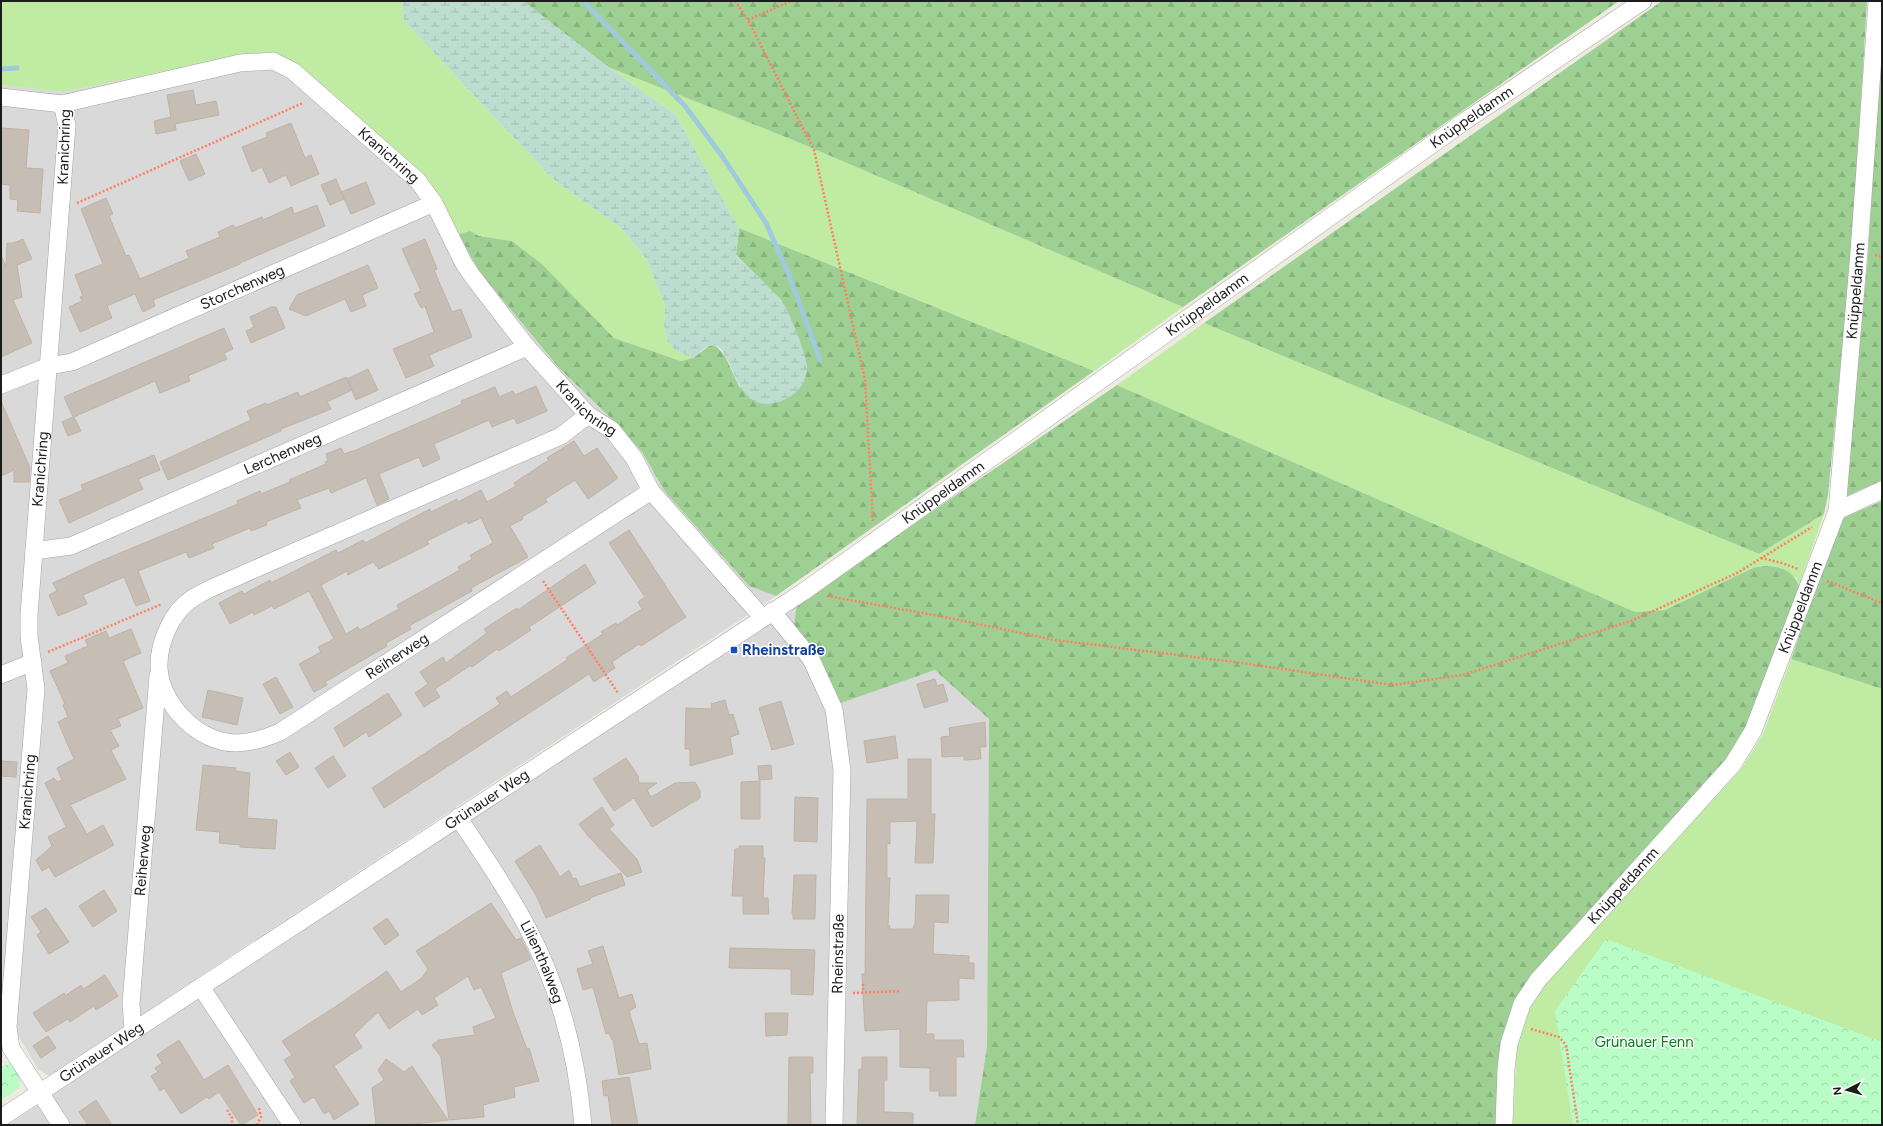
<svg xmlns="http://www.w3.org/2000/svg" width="1883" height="1126" font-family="Figtree,sans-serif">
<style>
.residential{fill:#dad9d9}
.grass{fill:#c0eba3}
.forest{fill:url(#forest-firs)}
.wetland{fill:url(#wetland-marsh)}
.park{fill:url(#park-crowns)}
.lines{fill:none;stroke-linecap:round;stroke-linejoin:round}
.stream{stroke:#9fcade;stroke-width:5}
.building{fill:#c6beb4;stroke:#c0b2a3;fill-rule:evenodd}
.minor-casing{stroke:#a3a3a3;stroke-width:18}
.path{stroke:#ff8061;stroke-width:2.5;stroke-dasharray:2 2;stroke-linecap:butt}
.minor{stroke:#fff;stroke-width:17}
.transit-dot{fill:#1a4fb4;stroke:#fff;stroke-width:1.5}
.labels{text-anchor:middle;stroke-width:3;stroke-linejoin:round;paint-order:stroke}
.street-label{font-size:15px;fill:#1c1c1c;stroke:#fff}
.transit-label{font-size:15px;font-weight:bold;fill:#164399;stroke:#fff;text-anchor:start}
.park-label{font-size:15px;fill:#067e1b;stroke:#fff}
</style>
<defs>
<pattern id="forest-firs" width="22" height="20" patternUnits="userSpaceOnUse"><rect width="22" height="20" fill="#9fd093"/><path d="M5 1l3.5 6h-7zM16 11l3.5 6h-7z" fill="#88b27e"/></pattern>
<pattern id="wetland-marsh" width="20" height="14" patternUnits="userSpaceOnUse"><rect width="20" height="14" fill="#bdddd1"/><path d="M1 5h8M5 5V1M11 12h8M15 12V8" fill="none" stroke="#a2bdb3"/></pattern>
<pattern id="park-crowns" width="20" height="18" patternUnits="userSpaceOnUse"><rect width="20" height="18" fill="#bafcc6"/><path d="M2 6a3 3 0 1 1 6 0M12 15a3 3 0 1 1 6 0" fill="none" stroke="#9fd7aa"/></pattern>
</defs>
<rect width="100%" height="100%" fill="#eeebe1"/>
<path class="residential" d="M 266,53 L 274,54 L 427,177 L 443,203 L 478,270 L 559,368 L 616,423 L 642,452 L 666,493 L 749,586 L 776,596 L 49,1076 L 38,1069 L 1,1007 L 1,85 L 64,92 L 236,56 Z
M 797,604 L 815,655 L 838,704 L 935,670 L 989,718 L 987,1046 L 975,1125 L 8,1125 L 480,811 Z"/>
<path class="grass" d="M 1,1 L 402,1 L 404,21 L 553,179 L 621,228 L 647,260 L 665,306 L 664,326 L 677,352 L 693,358 L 681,361 L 614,338 L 542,264 L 512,241 L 479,236 L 470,231 L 459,234 L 443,203 L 426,177 L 274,54 L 266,53 L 236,56 L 64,92 L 1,85 Z
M 608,67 L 793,140 L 1183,307 L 1094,371 L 739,228 L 675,114 Z
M 1204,323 L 1759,554 L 1824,514 L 1799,586 L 1796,577 L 1753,568 L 1665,610 L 1635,612 L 1117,385 Z
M 1791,659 L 1882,689 L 1882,1125 L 1513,1125 L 1517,1044 L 1528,1009 L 1549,978 L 1742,768 L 1763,734 Z"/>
<path class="forest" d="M 523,1 L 1619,1 L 1183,307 L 793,140 L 608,67 Z
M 1662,1 L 1867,1 L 1852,248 L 1828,495 L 1824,514 L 1759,554 L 1204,323 Z
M 1882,7 L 1882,480 L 1847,496 L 1846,491 L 1868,256 Z
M 739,228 L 1094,371 L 776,596 L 749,586 L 666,493 L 642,452 L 616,423 L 559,368 L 478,270 L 459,234 L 470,231 L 479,236 L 512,241 L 542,264 L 614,338 L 681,361 L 693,358 L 709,346 L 713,345 L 717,347 L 725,356 L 740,388 L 782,301 L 736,255 Z
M 1117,385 L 1635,612 L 1665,610 L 1753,568 C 1771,564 1792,566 1799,586 L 1747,730 L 1736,749 L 1535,974 L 1497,1125 L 975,1125 L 987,1046 L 989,719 L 935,670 L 838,704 L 815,655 L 794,624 L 797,604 Z
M 1882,501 L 1882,689 L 1791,659 L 1839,524 L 1845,517 Z"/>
<path class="wetland" d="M 402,1 L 523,1 L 608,67 L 675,114 L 739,228 L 736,256 C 751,270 768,285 781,301 C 790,311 805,352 807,366 C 808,379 799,392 788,398 C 733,426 736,347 713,345 C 706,344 698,355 693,358 L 677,352 L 668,342 L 664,326 L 665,306 L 647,260 L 621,228 L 553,179 L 404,21 Z"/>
<path class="park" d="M 1606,939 L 1882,1042 L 1882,1125 L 1573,1125 L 1555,1011 Z
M 11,1062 L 20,1074 L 19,1088 L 1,1100 L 1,1068 Z"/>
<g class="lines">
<path class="stream" d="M 583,1 L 685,106 L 722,156 L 766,223 L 789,275 L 820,360
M 1,69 L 17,68"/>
</g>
<path class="building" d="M 193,90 L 196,105 L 216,101 L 219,115 L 175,124 L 176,130 L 156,134 L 154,121 L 171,117 L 167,95 Z
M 291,123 L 305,158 L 311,155 L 319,174 L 291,186 L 286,175 L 269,183 L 262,167 L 252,172 L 242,147 L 267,137 L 266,133 Z
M 1,128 L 29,130 L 26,168 L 43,169 L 40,213 L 17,211 L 18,200 L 10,199 L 10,185 L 1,184 Z
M 196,154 L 205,174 L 189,181 L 180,161 Z
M 336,179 L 344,199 L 330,205 L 321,185 Z
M 366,182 L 375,204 L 351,214 L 341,192 Z
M 106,198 L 113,214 L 109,216 L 126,256 L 129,255 L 140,279 L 189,258 L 186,251 L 220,237 L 218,232 L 233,225 L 235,228 L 262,217 L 263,220 L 292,207 L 294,214 L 317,205 L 325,226 L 240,263 L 240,264 L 153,300 L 155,306 L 143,312 L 135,294 L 107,306 L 112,318 L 80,332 L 69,307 L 82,301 L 80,297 L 83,296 L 75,275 L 103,264 L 81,209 Z
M 23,239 L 32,259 L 17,265 L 22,297 L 13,300 L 32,343 L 1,357 L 1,255 L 6,267 L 7,243 L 14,243 Z
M 425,239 L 437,269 L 434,270 L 452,312 L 461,309 L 472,337 L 429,355 L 434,366 L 406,378 L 393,349 L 434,332 L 425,306 L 421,308 L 414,294 L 421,291 L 402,249 Z
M 368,265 L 378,288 L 362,295 L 366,306 L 351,312 L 345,299 L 306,316 L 289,309 L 297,295 Z
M 271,307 L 276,307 L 285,328 L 251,343 L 246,331 L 254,327 L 250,317 Z
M 224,328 L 233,349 L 224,353 L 227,359 L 188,376 L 190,381 L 160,393 L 155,381 L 74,417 L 81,431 L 68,436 L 62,422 L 73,417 L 64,397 Z
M 368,369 L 378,390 L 356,400 L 347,379 Z
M 346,377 L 352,390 L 327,402 L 331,409 L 281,429 L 281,431 L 168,480 L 160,462 L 251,420 L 247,411 L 266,403 L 267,405 L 298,392 L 300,397 Z
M 536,386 L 547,411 L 517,424 L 514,418 L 492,427 L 489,420 L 434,444 L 440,459 L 423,467 L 419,457 L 379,474 L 389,499 L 377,505 L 366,478 L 331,493 L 329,488 L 297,500 L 301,508 L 266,522 L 267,525 L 251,531 L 250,528 L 212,544 L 214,548 L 189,558 L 186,552 L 138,571 L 150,601 L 136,606 L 124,577 L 83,595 L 87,604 L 58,616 L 49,595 L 57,591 L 53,583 L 96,563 L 238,504 L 237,501 L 260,491 L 261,494 L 290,482 L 289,480 L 326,464 L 325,462 L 328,461 L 326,454 L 341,448 L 344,454 L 356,450 L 462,404 L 461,401 L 495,387 L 499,397 L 513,391 L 515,395 Z
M 1,401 L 30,468 L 29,482 L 14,482 L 14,470 L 1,476 Z
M 574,441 L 584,456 L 597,448 L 618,478 L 588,499 L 575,480 L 545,499 L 547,502 L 522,517 L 523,519 L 510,526 L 528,557 L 471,588 L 472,591 L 409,626 L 411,629 L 386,643 L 387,646 L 325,682 L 327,685 L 314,692 L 299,664 L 321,652 L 318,647 L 334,639 L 309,591 L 274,609 L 272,606 L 254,615 L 253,612 L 230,624 L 219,603 L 242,591 L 244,594 L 270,580 L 271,583 L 336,550 L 338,553 L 363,540 L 365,543 L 430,509 L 431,512 L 457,499 L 458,502 L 481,490 L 487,502 L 516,486 L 514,483 L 549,460 L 547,458 ZM 481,518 L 493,543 L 470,555 L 472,559 L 458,567 L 460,570 L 397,605 L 399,609 L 360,630 L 358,627 L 346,634 L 321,585 L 347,571 L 348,575 L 373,562 L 379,569 L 429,544 L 427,541 L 467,521 L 468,524 Z
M 154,455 L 160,470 L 138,479 L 143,489 L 69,523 L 59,500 L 83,490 L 81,485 Z
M 629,530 L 686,617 L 641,646 L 639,644 L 612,662 L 615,668 L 594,682 L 589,674 L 384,808 L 372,788 L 500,704 L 496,698 L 507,691 L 511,697 L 567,660 L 566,658 L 603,634 L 601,632 L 609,627 L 616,623 L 617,625 L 642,609 L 638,602 L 645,597 L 609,543 Z
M 585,564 L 596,583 L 529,627 L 531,630 L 499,651 L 497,649 L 472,667 L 471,665 L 435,689 L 440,697 L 424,707 L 415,693 L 428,684 L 420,672 L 443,657 L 446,663 L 487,633 L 484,629 L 517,608 L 518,610 Z
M 131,629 L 141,653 L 123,661 L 143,708 L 118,719 L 121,726 L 110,730 L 119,746 L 111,750 L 126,779 L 70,805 L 87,834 L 103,825 L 114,845 L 55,877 L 49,867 L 42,871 L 36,860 L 52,846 L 48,837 L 66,827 L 45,783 L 54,778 L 57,782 L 62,780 L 57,768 L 74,759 L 58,722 L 68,717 L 63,705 L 65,704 L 50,671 L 68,663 L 65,656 L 88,646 L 85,640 L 106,631 L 109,638 Z
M 276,677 L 293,707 L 280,714 L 263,684 Z
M 935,679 L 937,686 L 943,684 L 948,701 L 924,708 L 917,684 Z
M 208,690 L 243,698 L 237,725 L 202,717 Z
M 388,693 L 402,715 L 369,737 L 366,732 L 344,747 L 334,728 Z
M 725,700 L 729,715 L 733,714 L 739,734 L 730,737 L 733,754 L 690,766 L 690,749 L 685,749 L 686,708 L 712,709 L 711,704 Z
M 781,701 L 794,744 L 772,750 L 759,708 Z
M 985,722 L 986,747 L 980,747 L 981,759 L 964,760 L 964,756 L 942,757 L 941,737 L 950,736 L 949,728 Z
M 895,736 L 898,758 L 867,763 L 864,741 Z
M 290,752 L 299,767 L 286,775 L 276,761 Z
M 333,756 L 346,776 L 328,788 L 315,768 Z
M 626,758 L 638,776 L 639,783 L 657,783 L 647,790 L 651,797 L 675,783 L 695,782 L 700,791 L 700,798 L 652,827 L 634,798 L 614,811 L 593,779 Z
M 908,759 L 931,759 L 931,814 L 935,814 L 933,863 L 915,863 L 917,821 L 890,822 L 890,844 L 887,843 L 887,878 L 890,878 L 888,926 L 890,926 L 890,929 L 913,929 L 914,925 L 915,925 L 916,895 L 949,895 L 948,923 L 934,922 L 933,954 L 969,956 L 969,963 L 974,963 L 974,979 L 959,978 L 959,1000 L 927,1001 L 926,1034 L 934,1034 L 934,1040 L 963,1040 L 964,1057 L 956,1057 L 956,1096 L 939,1096 L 939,1091 L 930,1091 L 930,1068 L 900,1067 L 900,1029 L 865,1031 L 862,974 L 865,974 L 867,799 L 908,799 Z
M 2,761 L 17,762 L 16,777 L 1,776 Z
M 203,765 L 236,768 L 235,771 L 250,773 L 247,818 L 277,820 L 275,849 L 240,847 L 240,845 L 219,843 L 220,832 L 196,830 Z
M 771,765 L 772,779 L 759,780 L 758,766 Z
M 760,781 L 760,819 L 741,819 L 741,782 Z
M 795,797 L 818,798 L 817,842 L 794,841 Z
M 602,807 L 614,825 L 609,829 L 637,859 L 642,872 L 627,877 L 588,836 L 579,824 Z
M 540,845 L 560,877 L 569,870 L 573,879 L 576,878 L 580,887 L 621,873 L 625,885 L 590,898 L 591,899 L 546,918 L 537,897 L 515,861 Z
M 739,846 L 763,846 L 763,858 L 765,858 L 763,898 L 768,898 L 769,914 L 743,914 L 743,896 L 732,896 L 735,849 L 739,849 Z
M 794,875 L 816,875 L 815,919 L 793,919 L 793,914 L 792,914 Z
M 104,890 L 117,911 L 93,927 L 79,906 Z
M 491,903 L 516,940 L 521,938 L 531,959 L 501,973 L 513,1012 L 527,1049 L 529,1048 L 539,1081 L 514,1087 L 515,1097 L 483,1105 L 484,1117 L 449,1120 L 441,1057 L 432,1045 L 439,1040 L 475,1035 L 473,1027 L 496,1018 L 481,987 L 474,990 L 468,976 L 434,998 L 438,1005 L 422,1015 L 418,1009 L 389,1029 L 378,1012 L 354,1035 L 362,1047 L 334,1066 L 359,1104 L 334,1120 L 329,1111 L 324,1114 L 314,1097 L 304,1103 L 290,1081 L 295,1077 L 284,1060 L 292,1055 L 282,1041 L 335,1007 L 387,971 L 401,992 L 422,978 L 428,969 L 416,951 Z
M 46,908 L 69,942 L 49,954 L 37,935 L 41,932 L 31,917 Z
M 387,918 L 399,935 L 385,945 L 373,928 Z
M 603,946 L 619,998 L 632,994 L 636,1007 L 629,1011 L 639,1044 L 647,1043 L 651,1069 L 619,1075 L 613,1040 L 612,1040 L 609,1033 L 606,1034 L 593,987 L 583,990 L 577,969 L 593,964 L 588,951 Z
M 730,948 L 815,950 L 813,995 L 791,994 L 791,969 L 729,968 Z
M 105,975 L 118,996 L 96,1010 L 94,1006 L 70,1022 L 68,1019 L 46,1032 L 33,1013 L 64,993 L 65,996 L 81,985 L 83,989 Z
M 765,1013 L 788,1013 L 787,1035 L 766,1036 Z
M 48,1036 L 56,1048 L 41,1058 L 33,1046 Z
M 179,1040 L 204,1080 L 228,1065 L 258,1115 L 241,1125 L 219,1092 L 209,1099 L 207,1097 L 181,1114 L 164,1088 L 160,1091 L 151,1076 L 158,1072 L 155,1068 L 162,1063 L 157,1055 Z
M 789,1057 L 813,1057 L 813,1073 L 810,1073 L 811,1125 L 788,1125 Z
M 862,1057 L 887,1057 L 887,1080 L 884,1080 L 884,1112 L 913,1113 L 913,1125 L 857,1125 L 859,1069 L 862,1069 Z
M 386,1059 L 404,1072 L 412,1066 L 448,1120 L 407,1125 L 376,1125 L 372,1088 L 384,1080 L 378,1070 Z
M 629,1077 L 638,1125 L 612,1125 L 608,1095 L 604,1096 L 602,1081 Z
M 96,1100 L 112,1125 L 88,1125 L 79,1112 Z"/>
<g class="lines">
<g class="minor-casing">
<g id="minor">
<path id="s1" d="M 1,97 L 62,104 L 240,63 L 273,61 L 293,71 L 418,181 L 434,203 L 463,262 L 473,277 L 527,347 L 588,415 L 612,430 L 634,458 L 651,491 L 762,617"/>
<path id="s2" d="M 1,385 L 49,366 L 72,362 L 434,203"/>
<path id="s3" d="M 588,415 L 561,436 C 480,471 399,506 317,542 C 291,553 264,565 237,577 C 223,583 207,589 193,598 C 172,611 158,643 159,668 C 161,705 199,743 236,743 C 252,743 266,738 280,732 L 651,491"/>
<path d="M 1837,511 L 1882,490"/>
<path id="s4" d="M 34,551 L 71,546 L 527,347"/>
<path d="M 772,611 L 811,659 L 834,709 L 842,771 L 834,1125"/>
<path d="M 1,675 L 33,662"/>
<path id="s5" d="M 458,817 C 481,852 506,887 526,925 C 559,986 577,1056 583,1125"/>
<path d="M 201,987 L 292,1125"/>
<path id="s6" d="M 133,1031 L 131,1003 L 158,676"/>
<path id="s7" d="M 1,1118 L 803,592 L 1465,121 L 1643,1"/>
<path id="s8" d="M 61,1125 L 11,1048 L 8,1027 L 36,689 L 29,636 L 29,615 L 67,125 L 62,104"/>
<path id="s9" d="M 1504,1125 L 1506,1069 L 1509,1044 L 1522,1004 L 1538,980 L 1733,764 L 1753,731 L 1837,511 L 1859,252 L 1877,1"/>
</g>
</g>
<path class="path" d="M 735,1 L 748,20 L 814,150 L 865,380 L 873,521
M 748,20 L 791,1
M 77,203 L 303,103
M 1875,255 L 1882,257
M 1761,558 L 1782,563 L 1798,569
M 543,581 L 618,693
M 1827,581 L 1882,603
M 827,596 L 939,616 L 1055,640 L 1235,662 L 1392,685 L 1463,675 L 1631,621 L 1737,573 L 1812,527
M 48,652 L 162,604
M 863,984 L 863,992
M 853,993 L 900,991
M 1531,1029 L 1559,1037 L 1566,1045 L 1578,1125
M 227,1110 L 232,1118 L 232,1125
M 257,1125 L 261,1117 L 259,1108"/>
<use href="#minor" class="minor"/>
</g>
<rect class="transit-dot" x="730" y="646" width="8" height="8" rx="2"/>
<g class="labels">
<g class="street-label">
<text dy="5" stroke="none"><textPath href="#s7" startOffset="1779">Knüppeldamm</textPath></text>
<text transform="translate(64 147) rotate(-88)" y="5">Kranichring</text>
<text dy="5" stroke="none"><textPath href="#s1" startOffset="427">Kranichring</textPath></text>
<text dy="5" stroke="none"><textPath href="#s2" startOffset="261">Storchenweg</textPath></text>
<text dy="5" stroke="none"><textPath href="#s9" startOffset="938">Knüppeldamm</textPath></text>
<text dy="5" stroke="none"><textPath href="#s7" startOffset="1455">Knüppeldamm</textPath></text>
<text dy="5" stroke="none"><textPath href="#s1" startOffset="751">Kranichring</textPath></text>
<text dy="5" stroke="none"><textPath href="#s4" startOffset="268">Lerchenweg</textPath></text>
<text dy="5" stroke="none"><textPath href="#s8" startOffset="673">Kranichring</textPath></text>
<text dy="5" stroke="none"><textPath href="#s7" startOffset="1131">Knüppeldamm</textPath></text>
<text dy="5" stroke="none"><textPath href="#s9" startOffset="614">Knüppeldamm</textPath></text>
<text dy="5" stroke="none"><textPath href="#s3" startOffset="819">Reiherweg</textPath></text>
<text dy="5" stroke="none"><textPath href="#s8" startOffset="349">Kranichring</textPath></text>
<text dy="5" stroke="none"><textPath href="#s7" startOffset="581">Grünauer Weg</textPath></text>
<text dy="5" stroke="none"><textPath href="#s6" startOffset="171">Reiherweg</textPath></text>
<text dy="5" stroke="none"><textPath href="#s9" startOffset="279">Knüppeldamm</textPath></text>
<text transform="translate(838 954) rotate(-89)" y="5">Rheinstraße</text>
<text dy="5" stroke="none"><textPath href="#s5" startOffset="168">Lilienthalweg</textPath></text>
<text dy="5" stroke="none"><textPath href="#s7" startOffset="120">Grünauer Weg</textPath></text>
</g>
<g class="transit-label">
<text x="742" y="655">Rheinstraße</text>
</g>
<g class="park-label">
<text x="1644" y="1047">Grünauer Fenn</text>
</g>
</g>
<rect width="1883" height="1126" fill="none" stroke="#1c1c1c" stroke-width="4"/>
<g transform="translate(1847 1090) rotate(264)" stroke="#ffffff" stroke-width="3" paint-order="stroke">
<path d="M0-3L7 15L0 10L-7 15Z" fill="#1c1c1c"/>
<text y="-6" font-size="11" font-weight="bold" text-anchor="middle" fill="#1c1c1c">N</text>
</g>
</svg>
